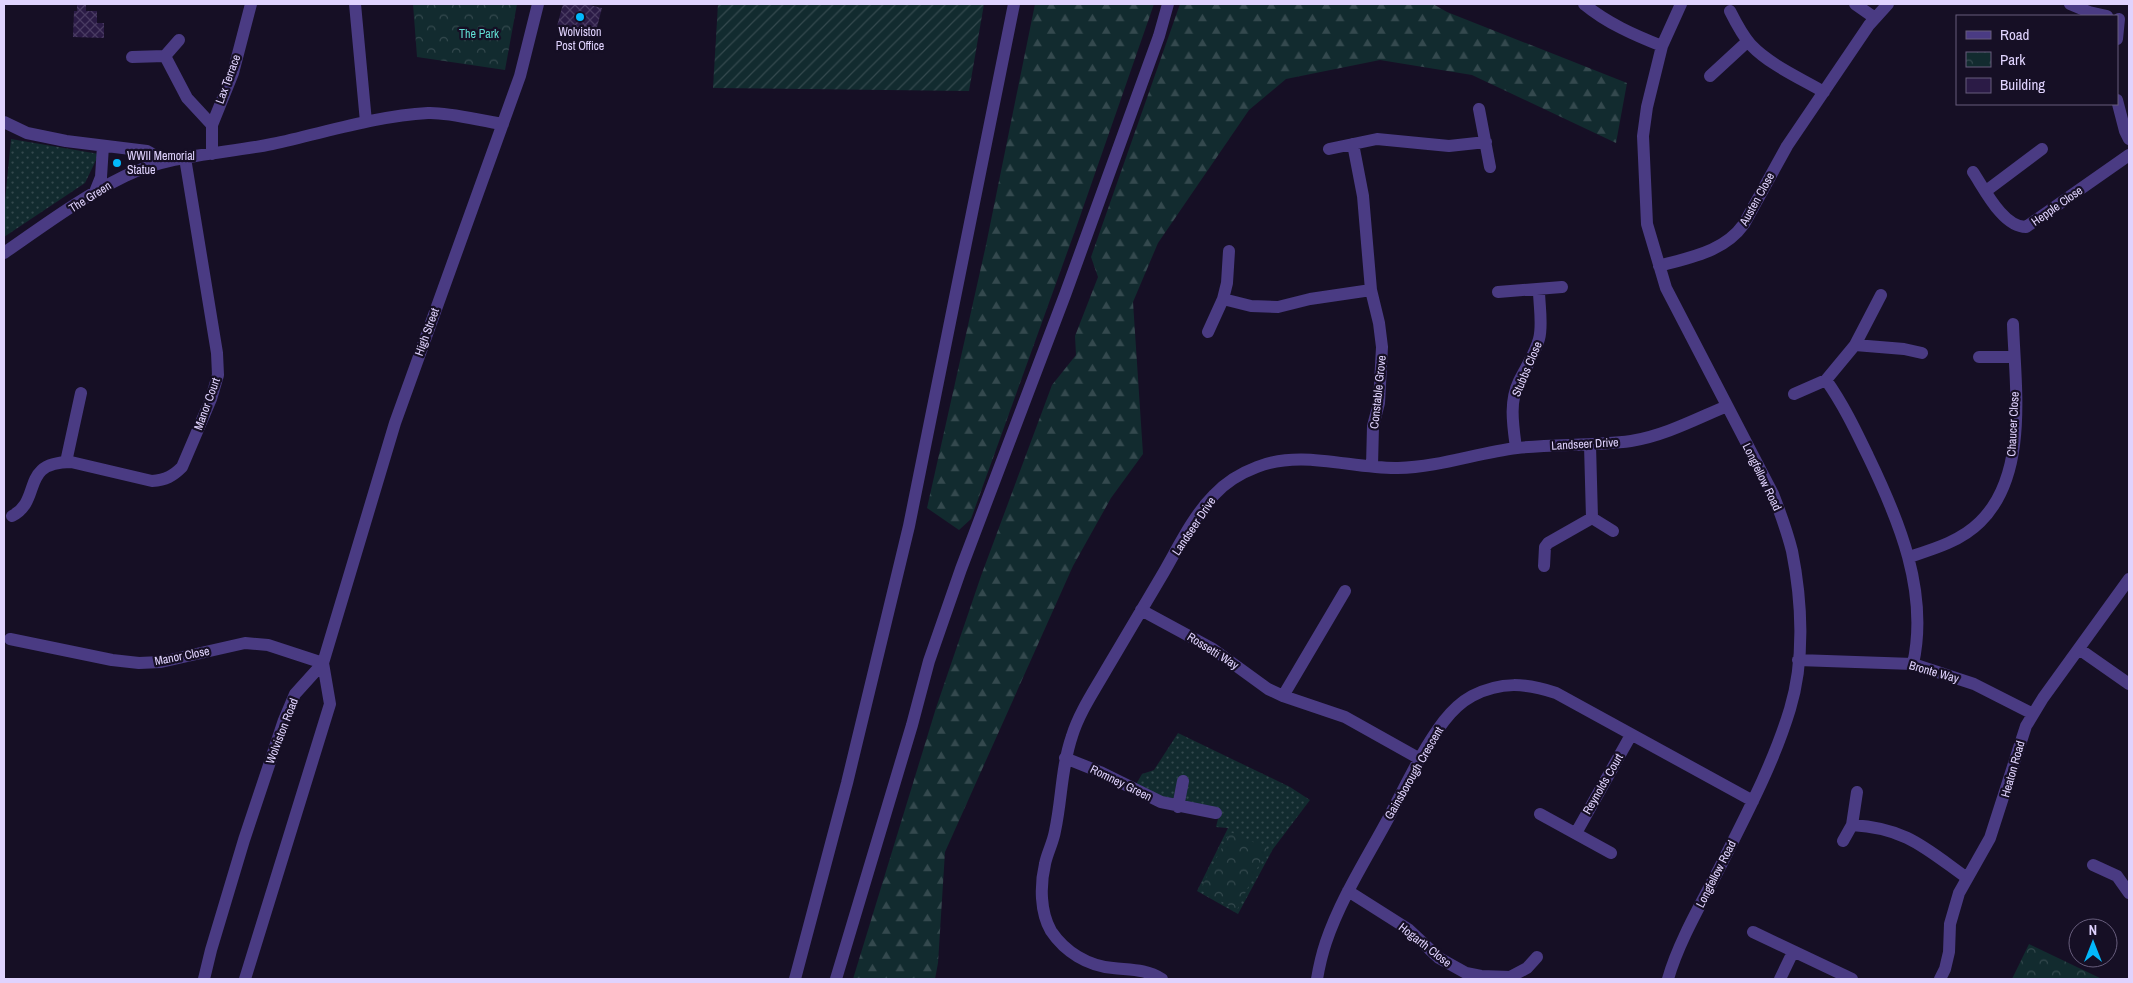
<svg xmlns="http://www.w3.org/2000/svg" width="2133" height="983" font-family="'Archivo Narrow',sans-serif">
<style>
.grass{fill:url(#grass-dots)}
.forest{fill:url(#forest-firs)}
.park{fill:url(#park-crowns)}
.garden{fill:url(#garden-furrows)}
.building{fill:url(#building-cross-hatch)}
.lines{fill:none;stroke-linecap:round;stroke-linejoin:round}
.minor{stroke:#4a3b83;stroke-width:12}
.poi-dot{fill:#03b8fb;stroke:#160f25;stroke-width:2}
.labels{text-anchor:middle;stroke-width:4.5;stroke-linejoin:round;paint-order:stroke}
.poi-label{font-size:12px;fill:#e0d3fe;stroke:#160f25}
.park-label{font-size:12px;fill:#60ded4;stroke:#160f25}
.street-label{font-size:12px;fill:#e0d3fe;stroke:#160f25}
</style>
<defs>
<pattern id="grass-dots" width="8" height="8" patternUnits="userSpaceOnUse" patternTransform="scale(1.25)"><rect width="8" height="8" fill="#122b2f"/><path d="M2 2h.1M6 6h.1" fill="none" stroke="#34494e" stroke-width="1.8" stroke-linecap="round"/></pattern>
<pattern id="forest-firs" width="22" height="20" patternUnits="userSpaceOnUse" patternTransform="scale(1.25)"><rect width="22" height="20" fill="#122b2f"/><path d="M5 1l3.5 6h-7zM16 11l3.5 6h-7z" fill="#34494e"/></pattern>
<pattern id="park-crowns" width="20" height="18" patternUnits="userSpaceOnUse" patternTransform="scale(1.25)"><rect width="20" height="18" fill="#122b2f"/><path d="M2 6a3 3 0 1 1 6 0M12 15a3 3 0 1 1 6 0" fill="none" stroke="#34494e"/></pattern>
<pattern id="garden-furrows" width="10" height="10" patternUnits="userSpaceOnUse" patternTransform="scale(1.25)"><rect width="10" height="10" fill="#122b2f"/><path d="M-1 1l2-2M0 10L10 0M9 11l2-2" fill="none" stroke="#34494e"/></pattern>
<pattern id="building-cross-hatch" width="8" height="8" patternUnits="userSpaceOnUse" patternTransform="scale(1.25)"><rect width="8" height="8" fill="#2b1b46"/><path d="M0 0l8 8M0 8l8-8" fill="none" stroke="#493b62"/></pattern>
</defs>
<rect width="100%" height="100%" fill="#160f25"/>
<path class="grass" d="M 11,139 L 99,154 L 85,183 L 4,237 L 4,211 Z
M 1178,733 L 1290,787 L 1310,800 L 1273,849 L 1238,914 L 1197,891 L 1228,828 L 1216,827 L 1220,811 L 1174,804 L 1135,786 L 1142,774 L 1154,770 Z"/>
<path class="forest" d="M 1035,4 L 1154,4 L 1076,228 L 971,519 L 959,530 L 927,508 L 986,245 Z
M 1180,4 L 1433,4 L 1447,12 L 1627,83 L 1616,143 L 1472,75 L 1380,60 L 1286,79 L 1249,110 L 1158,243 L 1133,302 L 1143,454 L 1111,498 L 1073,566 L 945,852 L 938,963 L 935,979 L 853,979 L 936,708 L 981,576 L 1052,385 L 1076,355 L 1075,336 L 1098,277 L 1091,257 Z"/>
<path class="park" d="M 413,4 L 517,4 L 505,70 L 417,57 Z
M 1230,832 L 1267,848 L 1237,910 L 1200,890 Z
M 2029,944 L 2102,979 L 2012,979 Z"/>
<path class="garden" d="M 718,4 L 984,4 L 969,91 L 713,88 Z"/>
<path class="building" d="M 563,4 L 585,4 L 602,8 L 595,35 L 557,26 Z
M 77,5 L 86,5 L 86,11 L 97,11 L 97,23 L 104,23 L 104,38 L 73,37 L 74,11 L 77,11 Z"/>
<g class="lines">
<path class="minor" d="M 355,4 L 366,122
M 1584,4 C 1607,23 1634,35 1662,46
M 1855,4 L 1875,18
M 2070,4 L 2089,12 L 2107,16
M 1730,11 C 1736,23 1742,35 1751,45 C 1770,65 1800,78 1824,92
M 2117,39 L 2119,19
M 165,56 L 187,98 L 212,125
M 132,57 L 165,56 L 179,40
M 1710,76 L 1748,41
M 2117,100 L 2125,131 L 2129,139
M 1479,109 L 1490,167
M 4,122 L 27,133 L 66,141 L 147,151 L 165,161
M 1353,144 L 1363,196 L 1371,290 L 1379,323 L 1382,347 L 1379,403 L 1373,426 L 1372,466
M 1329,149 L 1377,139 L 1449,146 L 1486,142
M 212,154 L 212,125 L 233,73 L 251,4
M 1973,172 C 1985,190 2003,227 2026,227 L 2129,155
M 1986,191 L 2042,149
M 95,192 L 101,177 L 103,146
M 4,253 C 43,226 82,197 125,176 C 171,154 223,154 272,144 C 324,133 375,116 428,113 C 449,112 481,121 503,124
M 1659,266 C 1691,257 1724,252 1744,224 L 1787,146 L 1869,25 L 1888,4
M 1498,292 L 1562,287
M 1223,299 L 1251,306 L 1278,307 L 1310,299 L 1371,290
M 1208,332 L 1223,299 L 1227,283 L 1229,251
M 1855,345 L 1904,349 L 1922,353
M 1979,357 L 2014,357
M 1826,380 C 1843,404 1855,429 1868,456 C 1899,520 1929,592 1913,664
M 1794,394 L 1826,380 L 1855,345 L 1881,295
M 1590,445 L 1592,518
M 1516,448 C 1513,425 1509,402 1519,381 C 1526,367 1535,354 1539,339 C 1543,325 1539,305 1539,290
M 66,462 L 81,393
M 12,516 C 43,500 19,462 71,462 L 152,481 C 166,480 173,476 182,467 L 211,399 L 218,375 L 217,353 L 185,158
M 1909,557 C 1934,549 1961,541 1980,522 C 2029,474 2015,386 2013,324
M 1544,566 L 1545,547 L 1548,543 L 1592,518 L 1613,531
M 1141,610 L 1213,649 L 1268,689 L 1283,696 L 1345,717 L 1420,759
M 10,639 L 112,660 L 139,663 L 161,662 L 245,643 L 268,645 L 323,663
M 2079,649 L 2129,684
M 1798,660 L 1913,664 L 1974,684 L 2033,714
M 1283,696 L 1345,591
M 1065,758 L 1100,772 L 1161,802 L 1216,813
M 1178,807 L 1183,781
M 1540,814 L 1611,853
M 1852,825 C 1906,828 1925,848 1967,878
M 1576,833 L 1631,735
M 1843,841 L 1852,825 L 1857,792
M 2093,865 L 2117,876 L 2129,893
M 1348,891 L 1408,929 L 1439,958 L 1466,973 L 1481,976 L 1510,977 L 1527,968 L 1537,957
M 1753,932 L 1852,979
M 204,979 L 211,950 L 244,840 L 284,720 L 295,694 L 323,663 L 395,423 L 520,76 L 538,4
M 245,979 L 330,704 L 323,663
M 795,979 L 847,783 L 909,526 L 1014,4
M 836,979 L 912,725 L 929,661 L 961,569 L 1065,295 L 1159,36 L 1168,4
M 1162,979 C 1146,969 1131,970 1113,968 C 1088,966 1065,952 1051,931 C 1040,912 1040,885 1045,864 C 1047,853 1053,843 1055,831 C 1062,799 1061,768 1072,736 C 1079,713 1094,691 1106,670 C 1124,639 1143,608 1161,577 C 1177,550 1192,517 1214,495 C 1225,483 1241,473 1257,467 C 1302,449 1352,469 1398,468 C 1439,467 1477,453 1517,448 C 1555,444 1593,446 1631,441 C 1664,436 1696,419 1727,406
M 1317,979 C 1319,967 1322,954 1326,942 C 1341,898 1367,858 1389,817 C 1406,785 1422,750 1444,721 C 1451,712 1461,702 1472,696 C 1501,681 1526,683 1556,693 L 1753,801
M 1668,979 C 1678,943 1702,902 1719,869 C 1745,817 1773,765 1790,709 C 1805,660 1802,601 1792,551 C 1787,531 1780,512 1773,494 L 1666,288 L 1647,224 L 1643,136 L 1647,107 L 1662,46 L 1681,4
M 1780,979 L 1793,952
M 1940,979 L 1945,969 L 1949,952 L 1950,924 L 1959,893 L 1990,838 L 2026,726 L 2043,698 L 2129,579"/>
</g>
<g class="poi-dot">
<circle cx="580" cy="17" r="5"/>
<circle cx="117" cy="163" r="5"/>
</g>
<g class="labels">
<g class="poi-label">
<text x="580" y="36">Wolviston<tspan x="580" dy="14">Post Office</tspan></text>
<text x="127" y="160" text-anchor="start">WWII Memorial<tspan x="127" dy="14">Statue</tspan></text>
</g>
<g class="park-label">
<text x="479" y="38">The Park</text>
</g>
<g class="street-label">
<text transform="translate(228 79) rotate(-70)" y="4">Lax Terrace</text>
<text transform="translate(90 197) rotate(-32)" y="4">The Green</text>
<text transform="translate(1757 199) rotate(-61)" y="4">Austen Close</text>
<text transform="translate(2057 206) rotate(-35)" y="4">Hepple Close</text>
<text transform="translate(427 332) rotate(-70)" y="4">High Street</text>
<text transform="translate(1527 369) rotate(-67)" y="4">Stubbs Close</text>
<text transform="translate(1378 392) rotate(-84)" y="4">Constable Grove</text>
<text transform="translate(207 404) rotate(-70)" y="4">Manor Court</text>
<text transform="translate(2013 424) rotate(-87)" y="4">Chaucer Close</text>
<text transform="translate(1585 444) rotate(-3)" y="4">Landseer Drive</text>
<text transform="translate(1762 477) rotate(64)" y="4">Longfellow Road</text>
<text transform="translate(1194 526) rotate(-56)" y="4">Landseer Drive</text>
<text transform="translate(1213 651) rotate(32)" y="4">Rossetti Way</text>
<text transform="translate(182 656) rotate(-11)" y="4">Manor Close</text>
<text transform="translate(1934 672) rotate(16)" y="4">Bronte Way</text>
<text transform="translate(282 731) rotate(-69)" y="4">Wolviston Road</text>
<text transform="translate(2013 769) rotate(-74)" y="4">Heaton Road</text>
<text transform="translate(1414 773) rotate(-60)" y="4">Gainsborough Crescent</text>
<text transform="translate(1121 783) rotate(26)" y="4">Romney Green</text>
<text transform="translate(1603 784) rotate(-60)" y="4">Reynolds Court</text>
<text transform="translate(1716 874) rotate(-63)" y="4">Longfellow Road</text>
<text transform="translate(1425 945) rotate(38)" y="4">Hogarth Close</text>
</g>
</g>
<rect width="2133" height="983" fill="none" stroke="#e0d3fe" stroke-width="10"/>
<rect x="1956" y="15" width="162" height="90" fill="#160f25" stroke="#675d7c"/>
<rect x="1966" y="31" width="25" height="8" fill="#4a3b83" stroke="#675d7c"/>
<text x="2000" y="40" font-size="15" fill="#e0d3fe">Road</text>
<rect x="1966" y="52" width="25" height="15" fill="url(#park-crowns)" stroke="#675d7c"/>
<text x="2000" y="65" font-size="15" fill="#e0d3fe">Park</text>
<rect x="1966" y="78" width="25" height="15" fill="#2b1b46" stroke="#675d7c"/>
<text x="2000" y="90" font-size="15" fill="#e0d3fe">Building</text>
<g transform="translate(2093 943)"><circle r="24" fill="#160f25" stroke="#675d7c"/>
<path d="M0-4L9 19L0 12L-9 19Z" fill="#03b8fb"/>
<text y="-8" font-size="14" font-weight="bold" text-anchor="middle" fill="#e0d3fe">N</text>
</g>
</svg>
